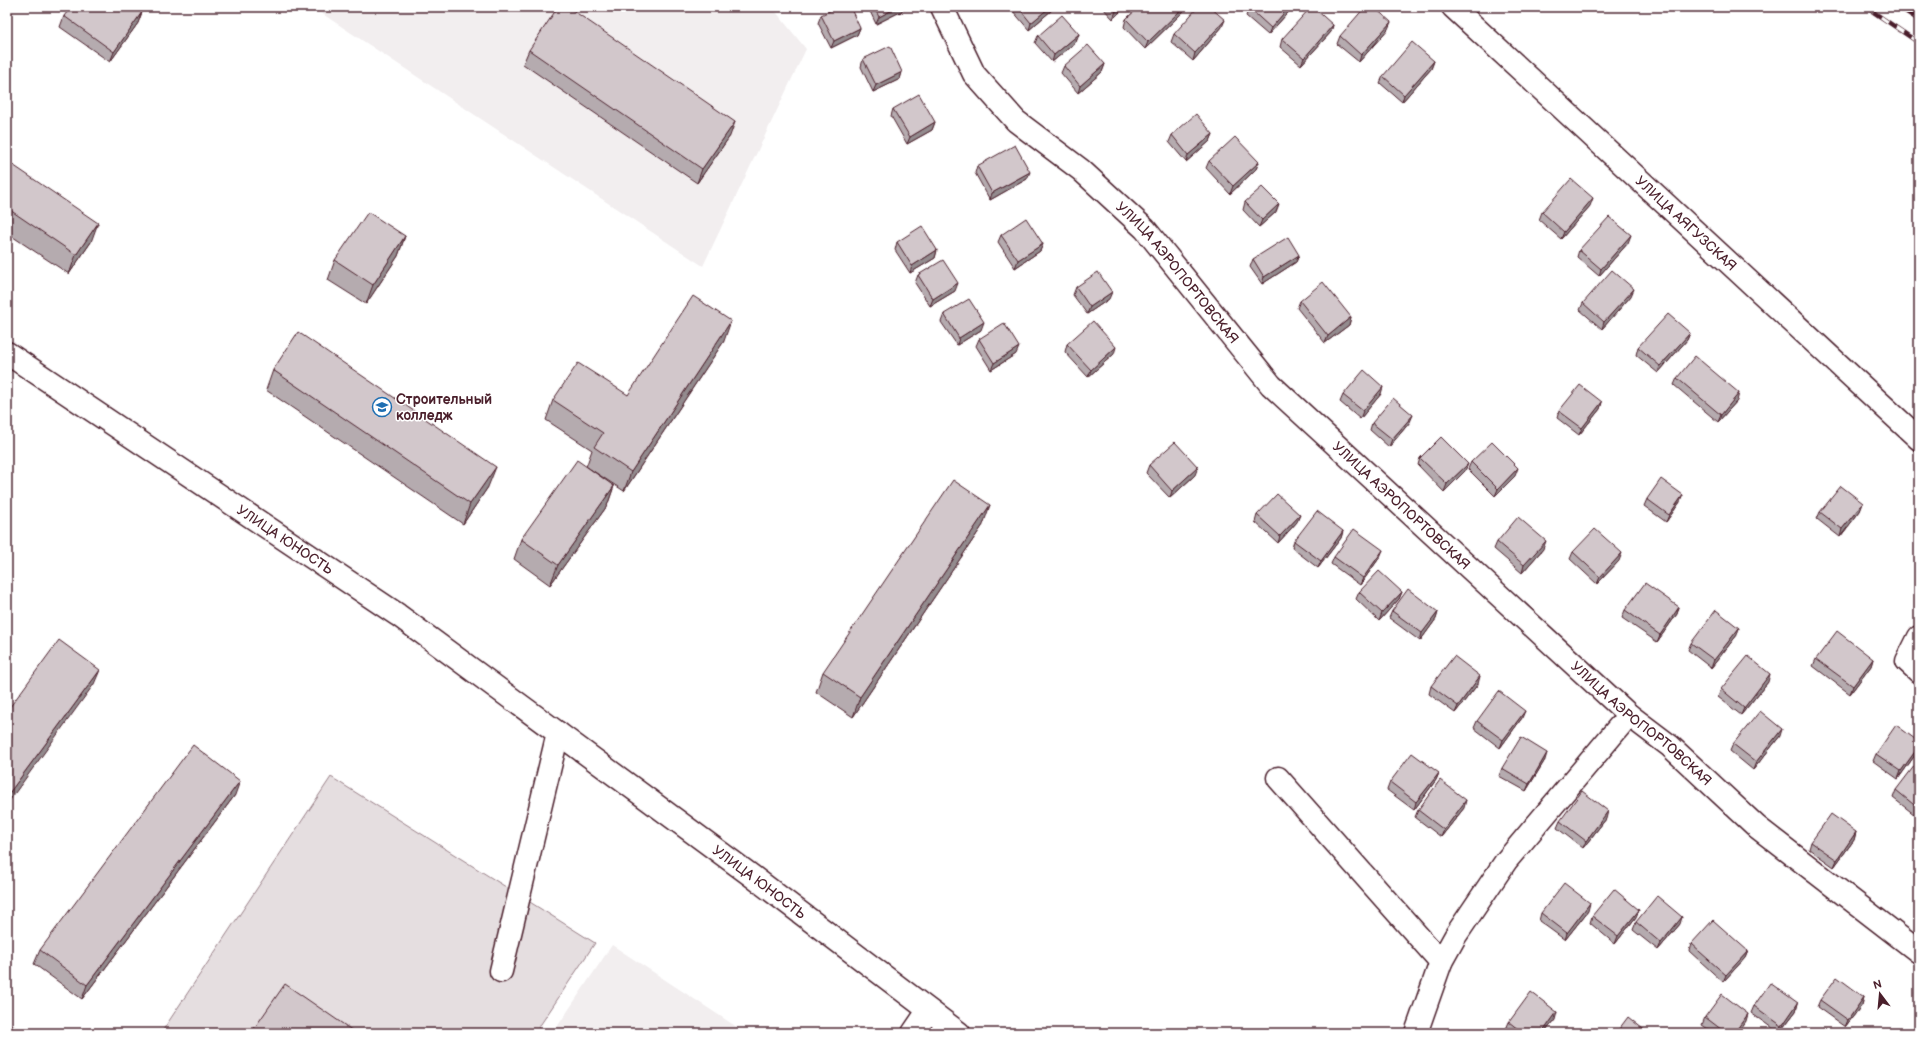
<svg xmlns="http://www.w3.org/2000/svg" width="1926" height="1040" font-family="'Balsamiq Sans',sans-serif">
<style>
.built{fill:#f2eeef}
.green{fill:#e5dee0;stroke:#987e86}
.lines{fill:none;stroke-linecap:round;stroke-linejoin:round}
.minor-casing{stroke:#4a1f2b;stroke-width:25}
.minor{stroke:#fff;stroke-width:22}
.rail-casing{stroke:#4a1f2b;stroke-width:4.5}
.rail{stroke:#fff;stroke-width:3;stroke-dasharray:9;stroke-linecap:butt}
.wall{fill:#b5abaf;stroke:#4a1f2b}
.shaded-wall{fill:#938b8e;stroke:#4a1f2b}
.building{fill:#d2c7cb;stroke:#4a1f2b}
.labels{text-anchor:middle;stroke-width:3;stroke-linejoin:round;paint-order:stroke}
.street-label{font-size:14px;fill:#4a1f2b;stroke:#fff}
.poi-label{font-size:14px;font-weight:bold;fill:#4a1f2b;stroke:#fff;text-anchor:start}
</style>
<rect width="100%" height="100%" fill="#fff"/>
<filter id="ink" filterUnits="userSpaceOnUse"><feTurbulence type="fractalNoise" baseFrequency=".025" numOctaves="2"/><feDisplacementMap in="SourceGraphic" scale="8" xChannelSelector="R" yChannelSelector="G"/><feConvolveMatrix kernelMatrix="1 2 1 2 8 2 1 2 1" color-interpolation-filters="sRGB"/></filter>
<g filter="url(#ink)">
<path class="built" d="M 312,7 L 772,7 L 806,49 L 703,266 Z
M 612,945 L 746,1033 L 553,1033 Z"/>
<path class="green" d="M 331,777 L 595,943 L 535,1033 L 161,1033 Z"/>
<g class="lines">
<g class="minor-casing">
<g id="minor">
<path id="s1" d="M 942,7 L 974,74 L 1016,121 L 1081,170 L 1145,229 L 1271,385 L 1629,715 L 1670,746 L 1757,827 L 1919,952"/>
<path id="s2" d="M 1453,7 L 1919,439"/>
<path id="s3" d="M 7,353 L 398,615 L 752,876 L 959,1033"/>
<path d="M 1919,637 L 1907,661 L 1919,672"/>
<path d="M 1278,778 L 1441,962"/>
<path d="M 501,971 L 558,733"/>
<path d="M 913,1033 L 928,1011"/>
<path d="M 1416,1033 L 1441,962 L 1456,935 L 1506,861 L 1629,715"/>
</g>
</g>
<use href="#minor" class="minor"/>
<g class="rail-casing">
<path id="rail" d="M 1866,7 L 1919,43
M 1899,7 L 1919,20"/>
</g>
<use href="#rail" class="rail"/>
</g>
<path class="wall" d="M 868,7 L 903,7 L 902,11 L 876,24 Z
M 1013,7 L 1054,7 L 1053,9 L 1029,30 L 1012,10 Z
M 1102,7 L 1125,7 L 1113,19 Z
M 1139,7 L 1185,7 L 1183,12 L 1145,49 L 1124,27 L 1126,19 Z
M 1293,7 L 1268,35 L 1246,16 L 1249,8 Z
M 142,12 L 138,23 L 110,62 L 60,27 L 64,16 Z
M 821,15 L 860,28 L 857,35 L 831,48 L 818,23 Z
M 1333,25 L 1331,32 L 1301,65 L 1280,47 L 1282,39 Z
M 1222,27 L 1193,61 L 1171,42 L 1174,34 Z
M 1388,29 L 1359,62 L 1337,44 L 1340,36 Z
M 1079,34 L 1076,42 L 1052,62 L 1035,43 L 1038,36 Z
M 529,50 L 730,136 L 697,183 L 523,64 Z
M 863,59 L 902,72 L 900,79 L 873,92 L 861,67 Z
M 1434,61 L 1431,69 L 1402,102 L 1380,83 L 1383,76 Z
M 1105,64 L 1102,72 L 1078,93 L 1061,73 L 1064,66 Z
M 893,109 L 935,122 L 932,130 L 907,144 L 891,116 Z
M 1213,134 L 1210,141 L 1186,162 L 1169,142 L 1172,135 Z
M 7,161 L 91,242 L 69,274 L 7,233 Z
M 1209,161 L 1259,162 L 1256,169 L 1230,194 L 1206,168 Z
M 977,166 L 1027,179 L 990,200 L 975,173 Z
M 1245,202 L 1276,212 L 1259,227 L 1243,210 Z
M 1590,206 L 1561,239 L 1539,220 L 1542,212 Z
M 1001,235 L 1043,244 L 1040,251 L 1015,268 L 998,242 Z
M 405,236 L 398,256 L 366,304 L 328,280 L 335,260 Z
M 897,242 L 937,250 L 935,258 L 910,273 L 895,250 Z
M 1628,243 L 1599,276 L 1577,257 L 1579,250 Z
M 1299,255 L 1296,262 L 1262,284 L 1250,267 L 1253,259 Z
M 918,275 L 955,291 L 930,306 L 915,283 Z
M 1076,287 L 1109,299 L 1087,314 L 1073,295 Z
M 1631,296 L 1602,329 L 1580,310 L 1583,303 Z
M 1300,301 L 1351,317 L 1349,325 L 1325,343 L 1297,308 Z
M 944,314 L 981,330 L 957,345 L 941,322 Z
M 1690,333 L 1687,340 L 1658,373 L 1636,355 L 1638,347 Z
M 979,339 L 1016,354 L 991,370 L 976,346 Z
M 724,341 L 624,491 L 587,467 L 614,486 L 607,506 L 550,585 L 514,559 L 521,539 L 586,467 L 592,450 L 546,420 L 553,400 L 628,395 Z
M 1067,344 L 1114,354 L 1088,377 L 1065,352 Z
M 273,370 L 488,487 L 463,524 L 266,390 Z
M 1677,378 L 1737,401 L 1718,422 L 1674,385 Z
M 1381,394 L 1360,419 L 1340,402 L 1343,395 Z
M 1602,402 L 1600,409 L 1579,435 L 1557,418 L 1559,411 Z
M 1410,422 L 1389,447 L 1370,430 L 1372,423 Z
M 1420,458 L 1465,471 L 1444,492 L 1418,465 Z
M 1471,462 L 1515,476 L 1495,496 L 1468,469 Z
M 1149,465 L 1195,475 L 1170,498 L 1146,473 Z
M 1647,499 L 1680,502 L 1666,522 L 1644,506 Z
M 1863,503 L 1860,511 L 1840,537 L 1817,519 L 1820,512 Z
M 1257,515 L 1297,522 L 1278,543 L 1255,522 Z
M 983,525 L 853,717 L 816,692 L 823,672 Z
M 1343,531 L 1341,538 L 1318,568 L 1292,548 L 1294,541 Z
M 1497,542 L 1543,549 L 1522,573 L 1494,549 Z
M 1573,552 L 1619,561 L 1597,584 L 1570,559 Z
M 1334,557 L 1380,557 L 1360,585 L 1331,564 Z
M 1359,592 L 1402,592 L 1399,599 L 1379,621 L 1356,599 Z
M 1679,607 L 1677,614 L 1657,642 L 1622,618 L 1625,610 Z
M 1392,611 L 1438,612 L 1436,619 L 1420,641 L 1389,618 Z
M 1737,635 L 1711,668 L 1688,650 L 1691,643 Z
M 1816,659 L 1873,659 L 1871,666 L 1850,694 L 1813,666 Z
M 1768,682 L 1741,715 L 1718,697 L 1721,689 Z
M 1478,684 L 1455,713 L 1429,694 L 1431,686 Z
M 1522,718 L 1500,748 L 1474,728 L 1477,721 Z
M 1780,736 L 1753,770 L 1730,751 L 1733,744 Z
M 1919,742 L 1919,748 L 1918,751 L 1898,779 L 1873,761 L 1876,754 Z
M 1545,760 L 1526,791 L 1499,776 L 1502,768 Z
M 1919,768 L 1919,818 L 1893,798 L 1896,790 Z
M 1439,773 L 1436,780 L 1414,810 L 1387,790 L 1390,782 Z
M 235,795 L 82,999 L 34,964 L 40,950 Z
M 1464,808 L 1441,837 L 1415,817 L 1418,810 Z
M 1606,819 L 1583,848 L 1557,828 L 1560,821 Z
M 1856,832 L 1854,840 L 1834,867 L 1809,849 L 1811,842 Z
M 1588,911 L 1565,940 L 1539,921 L 1541,913 Z
M 1592,916 L 1636,917 L 1615,944 L 1590,923 Z
M 1636,922 L 1680,924 L 1658,950 L 1633,930 Z
M 1691,944 L 1748,951 L 1745,958 L 1723,982 L 1689,951 Z
M 1864,997 L 1862,1005 L 1845,1027 L 1817,1007 L 1820,1000 Z
M 1798,1003 L 1796,1011 L 1779,1033 L 1751,1013 L 1754,1006 Z
M 1705,1017 L 1746,1021 L 1737,1033 L 1714,1033 L 1702,1025 Z
M 1555,1020 L 1544,1033 L 1511,1033 L 1506,1029 L 1509,1022 Z"/>
<path class="shaded-wall" d="M 898,7 L 903,7 L 902,11 L 876,24 L 879,17 Z
M 1050,7 L 1054,7 L 1053,9 L 1029,30 L 1031,23 Z
M 1120,7 L 1125,7 L 1113,19 L 1116,11 Z
M 1184,7 L 1185,7 L 1183,12 L 1145,49 L 1148,42 Z
M 1289,7 L 1293,7 L 1268,35 L 1271,28 Z
M 142,12 L 138,23 L 110,62 L 114,52 Z
M 1225,20 L 1222,27 L 1193,61 L 1195,53 Z
M 1391,22 L 1388,29 L 1359,62 L 1361,55 Z
M 1333,25 L 1331,32 L 1301,65 L 1304,58 Z
M 860,28 L 857,35 L 831,48 L 834,41 Z
M 1079,34 L 1076,42 L 1052,62 L 1054,55 Z
M 1434,61 L 1431,69 L 1402,102 L 1404,95 Z
M 1105,64 L 1102,72 L 1078,93 L 1080,86 Z
M 902,72 L 900,79 L 873,92 L 876,85 Z
M 735,122 L 730,136 L 697,183 L 702,169 Z
M 935,122 L 932,130 L 907,144 L 910,137 Z
M 1213,134 L 1210,141 L 1186,162 L 1188,155 Z
M 1259,162 L 1256,169 L 1230,194 L 1233,186 Z
M 1030,172 L 1027,179 L 990,200 L 992,193 Z
M 1593,198 L 1590,206 L 1561,239 L 1564,232 Z
M 1279,204 L 1276,212 L 1259,227 L 1262,220 Z
M 98,223 L 91,242 L 69,274 L 76,255 Z
M 1631,235 L 1628,243 L 1599,276 L 1601,269 Z
M 405,236 L 398,256 L 366,304 L 373,285 Z
M 1043,244 L 1040,251 L 1015,268 L 1018,260 Z
M 937,250 L 935,258 L 910,273 L 912,266 Z
M 1299,255 L 1296,262 L 1262,284 L 1264,277 Z
M 958,283 L 955,291 L 930,306 L 933,299 Z
M 1634,289 L 1631,296 L 1602,329 L 1604,322 Z
M 1112,292 L 1109,299 L 1087,314 L 1090,307 Z
M 1351,317 L 1349,325 L 1325,343 L 1328,336 Z
M 731,321 L 724,341 L 624,491 L 631,472 Z
M 984,322 L 981,330 L 957,345 L 959,338 Z
M 1690,333 L 1687,340 L 1658,373 L 1660,366 Z
M 1019,347 L 1016,354 L 991,370 L 994,363 Z
M 1116,347 L 1114,354 L 1088,377 L 1091,370 Z
M 1383,387 L 1381,394 L 1360,419 L 1363,411 Z
M 1739,393 L 1737,401 L 1718,422 L 1721,415 Z
M 1602,402 L 1600,409 L 1579,435 L 1582,428 Z
M 1413,415 L 1410,422 L 1389,447 L 1392,439 Z
M 1468,464 L 1465,471 L 1444,492 L 1447,484 Z
M 496,467 L 488,487 L 463,524 L 470,504 Z
M 1198,467 L 1195,475 L 1170,498 L 1172,491 Z
M 1518,468 L 1515,476 L 1495,496 L 1498,489 Z
M 614,486 L 607,506 L 550,585 L 558,565 Z
M 1683,495 L 1680,502 L 1666,522 L 1669,515 Z
M 1863,503 L 1860,511 L 1840,537 L 1842,529 Z
M 990,505 L 983,525 L 853,717 L 860,697 Z
M 1300,515 L 1297,522 L 1278,543 L 1280,536 Z
M 1343,531 L 1341,538 L 1318,568 L 1321,561 Z
M 1546,541 L 1543,549 L 1522,573 L 1524,565 Z
M 1383,550 L 1380,557 L 1360,585 L 1363,578 Z
M 1622,553 L 1619,561 L 1597,584 L 1600,577 Z
M 1402,592 L 1399,599 L 1379,621 L 1382,613 Z
M 1679,607 L 1677,614 L 1657,642 L 1660,635 Z
M 1438,612 L 1436,619 L 1420,641 L 1422,633 Z
M 1739,628 L 1737,635 L 1711,668 L 1714,660 Z
M 1873,659 L 1871,666 L 1850,694 L 1853,686 Z
M 100,670 L 94,684 L 7,804 L 7,796 Z
M 1770,674 L 1768,682 L 1741,715 L 1744,708 Z
M 1480,676 L 1478,684 L 1455,713 L 1458,706 Z
M 1525,711 L 1522,718 L 1500,748 L 1503,740 Z
M 1782,729 L 1780,736 L 1753,770 L 1756,762 Z
M 1919,746 L 1918,751 L 1898,779 L 1901,771 Z
M 1547,753 L 1545,760 L 1526,791 L 1529,784 Z
M 1439,773 L 1436,780 L 1414,810 L 1416,802 Z
M 240,781 L 235,795 L 82,999 L 87,985 Z
M 1466,800 L 1464,808 L 1441,837 L 1444,830 Z
M 1608,811 L 1606,819 L 1583,848 L 1586,841 Z
M 1856,832 L 1854,840 L 1834,867 L 1837,860 Z
M 1590,903 L 1588,911 L 1565,940 L 1567,933 Z
M 1639,910 L 1636,917 L 1615,944 L 1618,936 Z
M 1682,917 L 1680,924 L 1658,950 L 1661,943 Z
M 1748,951 L 1745,958 L 1723,982 L 1726,975 Z
M 1864,997 L 1862,1005 L 1845,1027 L 1848,1020 Z
M 1798,1003 L 1796,1011 L 1779,1033 L 1782,1026 Z
M 1557,1012 L 1555,1020 L 1544,1033 L 1542,1033 Z
M 1748,1014 L 1746,1021 L 1737,1033 L 1734,1033 Z"/>
<path class="building" d="M 71,7 L 135,7 L 142,12 L 114,52 L 64,16 Z
M 558,7 L 568,7 L 735,122 L 702,169 L 529,50 Z
M 838,7 L 850,7 L 860,28 L 834,41 L 821,15 Z
M 874,7 L 898,7 L 879,17 Z
M 1018,7 L 1050,7 L 1031,23 Z
M 1112,7 L 1120,7 L 1116,11 Z
M 1139,7 L 1184,7 L 1148,42 L 1126,19 Z
M 1198,7 L 1210,7 L 1225,20 L 1195,53 L 1174,34 Z
M 1250,7 L 1289,7 L 1271,28 L 1249,8 Z
M 1311,7 L 1313,7 L 1333,25 L 1304,58 L 1282,39 Z
M 1365,7 L 1374,7 L 1391,22 L 1361,55 L 1340,36 Z
M 1062,15 L 1079,34 L 1054,55 L 1038,36 Z
M 1412,42 L 1434,61 L 1404,95 L 1383,76 Z
M 1088,45 L 1105,64 L 1080,86 L 1064,66 Z
M 890,46 L 902,72 L 876,85 L 863,59 Z
M 919,94 L 935,122 L 910,137 L 893,109 Z
M 1196,114 L 1213,134 L 1188,155 L 1172,135 Z
M 1235,137 L 1259,162 L 1233,186 L 1209,161 Z
M 1015,145 L 1030,172 L 992,193 L 977,166 Z
M 7,161 L 98,223 L 76,255 L 7,208 Z
M 1571,179 L 1593,198 L 1564,232 L 1542,212 Z
M 1262,187 L 1279,204 L 1262,220 L 1245,202 Z
M 368,212 L 405,236 L 373,285 L 335,260 Z
M 1609,217 L 1631,235 L 1601,269 L 1579,250 Z
M 1026,218 L 1043,244 L 1018,260 L 1001,235 Z
M 922,226 L 937,250 L 912,266 L 897,242 Z
M 1288,237 L 1299,255 L 1264,277 L 1253,259 Z
M 943,260 L 958,283 L 933,299 L 918,275 Z
M 1612,270 L 1634,289 L 1604,322 L 1583,303 Z
M 1098,272 L 1112,292 L 1090,307 L 1076,287 Z
M 1323,282 L 1351,317 L 1328,336 L 1300,301 Z
M 693,296 L 731,321 L 631,472 L 594,447 L 603,433 L 553,400 L 578,363 L 628,395 Z
M 969,299 L 984,322 L 959,338 L 944,314 Z
M 1668,314 L 1690,333 L 1660,366 L 1638,347 Z
M 1093,321 L 1116,347 L 1091,370 L 1067,344 Z
M 1004,323 L 1019,347 L 994,363 L 979,339 Z
M 298,332 L 496,467 L 470,504 L 273,370 Z
M 1695,356 L 1739,393 L 1721,415 L 1677,378 Z
M 1364,370 L 1383,387 L 1363,411 L 1343,395 Z
M 1580,385 L 1602,402 L 1582,428 L 1559,411 Z
M 1393,398 L 1413,415 L 1392,439 L 1372,423 Z
M 1441,437 L 1468,464 L 1447,484 L 1420,458 Z
M 1175,442 L 1198,467 L 1172,491 L 1149,465 Z
M 1492,442 L 1518,468 L 1498,489 L 1471,462 Z
M 577,460 L 614,486 L 558,565 L 521,539 Z
M 1661,479 L 1683,495 L 1669,515 L 1647,499 Z
M 953,480 L 990,505 L 860,697 L 823,672 Z
M 1841,486 L 1863,503 L 1842,529 L 1820,512 Z
M 1277,494 L 1300,515 L 1280,536 L 1257,515 Z
M 1317,511 L 1343,531 L 1321,561 L 1294,541 Z
M 1518,517 L 1546,541 L 1524,565 L 1497,542 Z
M 1354,529 L 1383,550 L 1363,578 L 1334,557 Z
M 1595,529 L 1622,553 L 1600,577 L 1573,552 Z
M 1379,571 L 1402,592 L 1382,613 L 1359,592 Z
M 1645,583 L 1679,607 L 1660,635 L 1625,610 Z
M 1408,589 L 1438,612 L 1422,633 L 1392,611 Z
M 1716,610 L 1739,628 L 1714,660 L 1691,643 Z
M 1837,631 L 1873,659 L 1853,686 L 1816,659 Z
M 59,640 L 100,670 L 7,796 L 7,711 Z
M 1454,656 L 1480,676 L 1458,706 L 1431,686 Z
M 1748,656 L 1770,674 L 1744,708 L 1721,689 Z
M 1499,691 L 1525,711 L 1503,740 L 1477,721 Z
M 1760,711 L 1782,729 L 1756,762 L 1733,744 Z
M 1896,725 L 1919,742 L 1919,746 L 1901,771 L 1876,754 Z
M 1521,737 L 1547,753 L 1529,784 L 1502,768 Z
M 193,745 L 240,781 L 87,985 L 40,950 Z
M 1412,753 L 1439,773 L 1416,802 L 1390,782 Z
M 1915,765 L 1919,768 L 1919,809 L 1896,790 Z
M 1440,780 L 1466,800 L 1444,830 L 1418,810 Z
M 1582,791 L 1608,811 L 1586,841 L 1560,821 Z
M 1831,814 L 1856,832 L 1837,860 L 1811,842 Z
M 1564,883 L 1590,903 L 1567,933 L 1541,913 Z
M 1614,889 L 1639,910 L 1618,936 L 1592,916 Z
M 1657,896 L 1682,917 L 1661,943 L 1636,922 Z
M 1713,920 L 1748,951 L 1726,975 L 1691,944 Z
M 1837,977 L 1864,997 L 1848,1020 L 1820,1000 Z
M 1770,983 L 1798,1003 L 1782,1026 L 1754,1006 Z
M 285,984 L 356,1033 L 251,1033 Z
M 1531,992 L 1557,1012 L 1542,1033 L 1523,1033 L 1509,1022 Z
M 1722,994 L 1748,1014 L 1734,1033 L 1726,1033 L 1705,1017 Z
M 1628,1017 L 1648,1033 L 1616,1033 Z
M 7,1022 L 23,1033 L 7,1033 Z
M 1911,1029 L 1916,1033 L 1908,1033 Z"/>
</g>
<defs>
<g id="university-ring" transform="scale(1)"><circle r="9.5" fill="#fff" stroke="#1f6fb2" stroke-width="1.5"/><path d="M0-5L7-2L0 1L-7-2ZM-4 1L0 2.5L4 1V4Q0 6-4 4Z" fill="#1f6fb2"/></g>
</defs>
<g fill-rule="evenodd">
<use href="#university-ring" x="382" y="407"/>
</g>
<g class="labels">
<g class="street-label">
<text dy="5" stroke="none"><textPath href="#s2" startOffset="318">УЛИЦА АЯГУЗСКАЯ</textPath></text>
<text dy="5" stroke="none"><textPath href="#s1" startOffset="360">УЛИЦА АЭРОПОРТОВСКАЯ</textPath></text>
<text dy="5" stroke="none"><textPath href="#s1" startOffset="684">УЛИЦА АЭРОПОРТОВСКАЯ</textPath></text>
<text dy="5" stroke="none"><textPath href="#s3" startOffset="335">УЛИЦА ЮНОСТЬ</textPath></text>
<text dy="5" stroke="none"><textPath href="#s1" startOffset="1008">УЛИЦА АЭРОПОРТОВСКАЯ</textPath></text>
<text dy="5" stroke="none"><textPath href="#s3" startOffset="920">УЛИЦА ЮНОСТЬ</textPath></text>
</g>
<g class="poi-label">
<text x="396" y="404">Строительный<tspan x="396" dy="16">колледж</tspan></text>
</g>
</g>
<rect width="1926" height="1040" fill="none" stroke="#fff" stroke-width="24"/>
<rect x="12" y="12" width="1902" height="1016" fill="none" stroke="#4a1f2b" stroke-width="1.5" filter="url(#ink)"/>
<g transform="translate(1880 994) rotate(344)" stroke="#ffffff" stroke-width="3" paint-order="stroke">
<path d="M0-3L7 15L0 10L-7 15Z" fill="#4a1f2b"/>
<text y="-6" font-size="11" font-weight="bold" text-anchor="middle" fill="#4a1f2b">N</text>
</g>
</svg>
